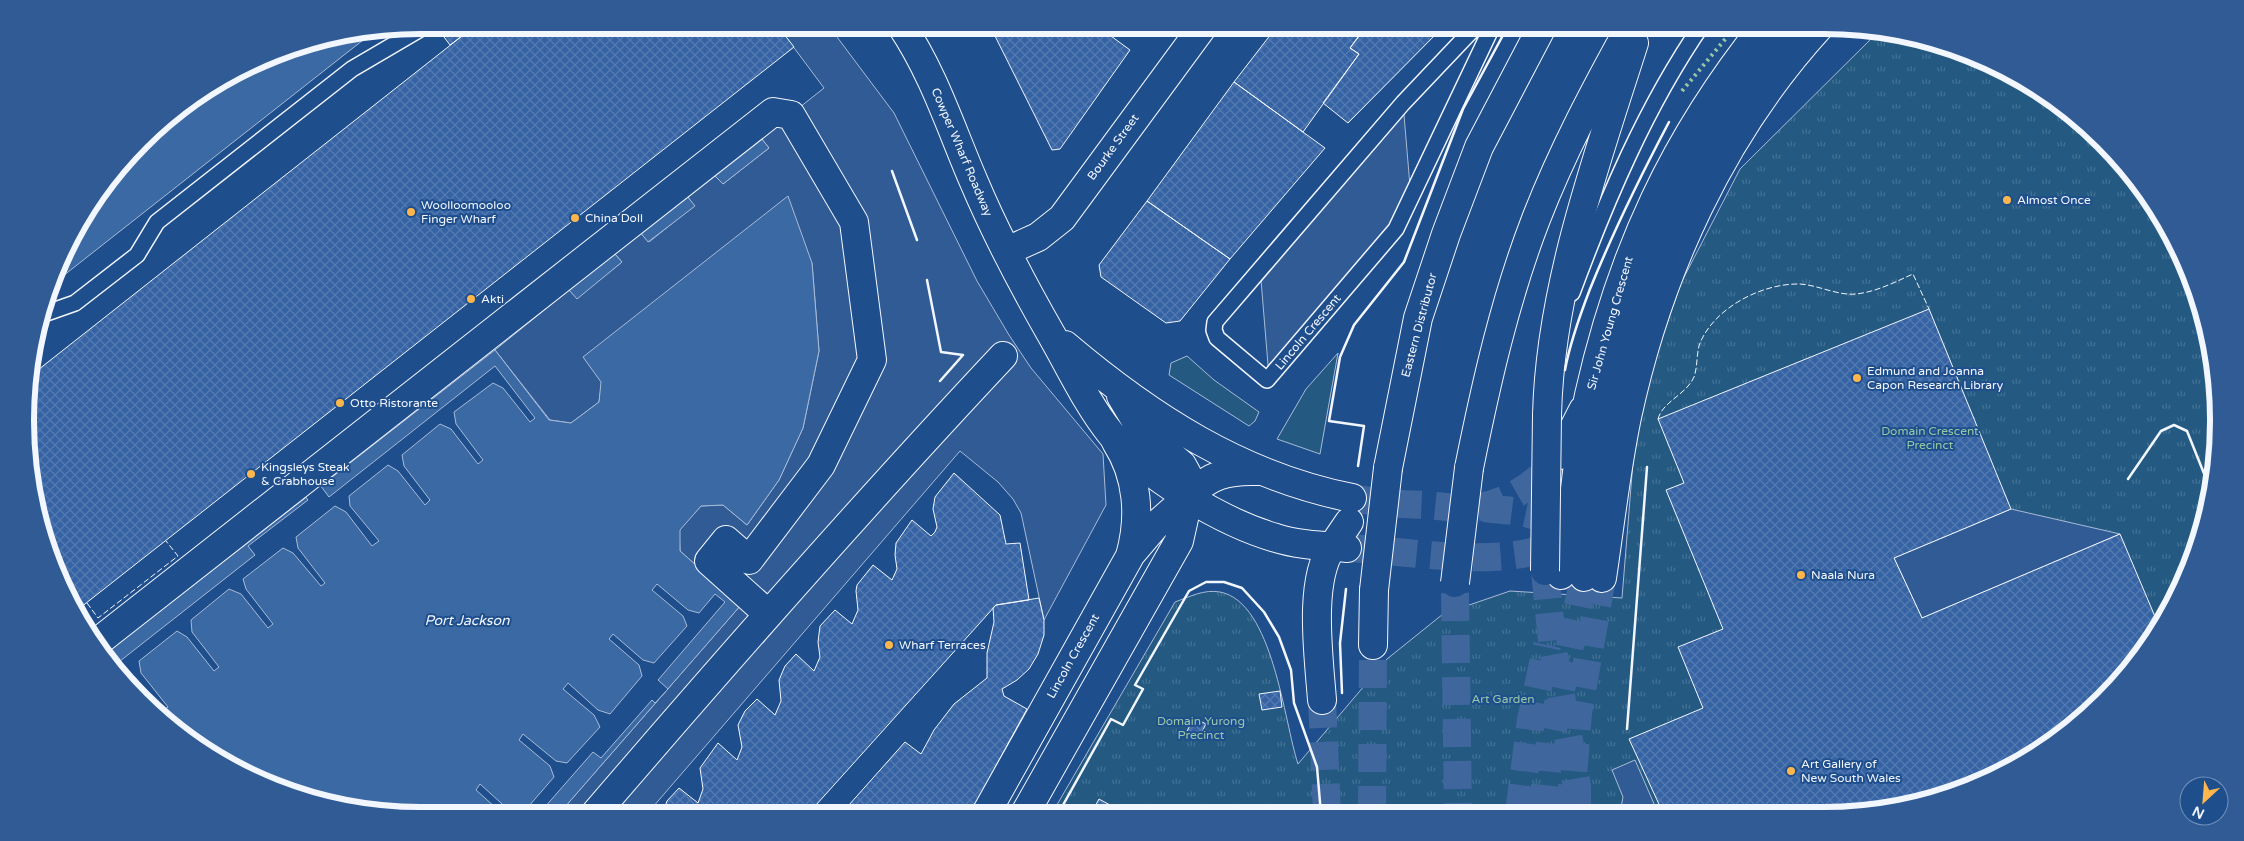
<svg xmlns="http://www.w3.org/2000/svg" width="2244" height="841" font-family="'Varela Round',sans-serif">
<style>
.green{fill:#245a82;stroke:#a8bbd7}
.park{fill:url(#park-tufts);stroke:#a8bbd7}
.parking{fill:#305b95;stroke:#a8bbd7}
.water{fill:#3b69a3;stroke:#a8bbd7}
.pier{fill:#1f4e8c;stroke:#a8bbd7}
.building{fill:url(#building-cross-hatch);stroke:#f2f6ff}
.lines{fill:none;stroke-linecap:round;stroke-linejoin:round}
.secondary-tunnel{stroke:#3f679d;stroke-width:28;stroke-dasharray:28 14;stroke-linecap:butt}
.highway-tunnel{stroke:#3f679d;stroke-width:28;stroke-dasharray:28 14;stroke-linecap:butt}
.lane-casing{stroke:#f2f6ff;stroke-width:18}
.street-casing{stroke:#f2f6ff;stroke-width:30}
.secondary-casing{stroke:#f2f6ff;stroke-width:30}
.primary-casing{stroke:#f2f6ff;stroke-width:30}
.highway-casing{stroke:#f2f6ff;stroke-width:30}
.lane{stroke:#1f4e8c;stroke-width:15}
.street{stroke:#1f4e8c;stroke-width:28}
.secondary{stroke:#1f4e8c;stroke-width:28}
.primary{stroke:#1f4e8c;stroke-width:28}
.highway{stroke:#1f4e8c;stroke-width:28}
.highway-bridge-casing{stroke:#f2f6ff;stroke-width:30;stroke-linecap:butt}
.highway-bridge{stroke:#1f4e8c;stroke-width:28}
.hedge{stroke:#97c8a6;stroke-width:4;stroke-dasharray:2.5 4;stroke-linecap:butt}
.fence{stroke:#f2f6ff;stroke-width:1;stroke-dasharray:6 2.5;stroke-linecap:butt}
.wall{stroke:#f2f6ff;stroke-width:2.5}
.poi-dot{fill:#ffb74d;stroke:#1f4e8c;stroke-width:2}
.labels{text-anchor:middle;stroke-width:4;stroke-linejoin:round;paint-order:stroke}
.street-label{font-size:12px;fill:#f2f6ff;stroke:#1f4e8c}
.poi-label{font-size:12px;fill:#f2f6ff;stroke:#1f4e8c;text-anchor:start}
.park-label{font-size:12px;fill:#97c8a6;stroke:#1f4e8c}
.water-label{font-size:14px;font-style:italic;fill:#f2f6ff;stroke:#1f4e8c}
.rim{fill:none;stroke:#f2f6ff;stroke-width:6}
</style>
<defs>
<pattern id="park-tufts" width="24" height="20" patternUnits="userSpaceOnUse" patternTransform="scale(1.25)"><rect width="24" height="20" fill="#245a82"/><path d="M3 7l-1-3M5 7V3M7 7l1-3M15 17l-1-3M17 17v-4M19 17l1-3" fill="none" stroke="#447295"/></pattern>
<pattern id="building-cross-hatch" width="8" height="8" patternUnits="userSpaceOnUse" patternTransform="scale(1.25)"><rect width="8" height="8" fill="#3563a3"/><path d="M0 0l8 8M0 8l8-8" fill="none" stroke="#537ab1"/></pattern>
</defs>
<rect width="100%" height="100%" fill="#1f4e8c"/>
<path class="green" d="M 1338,353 L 1320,454 L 1277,439 L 1306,389 Z
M 1187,356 L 1214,380 L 1259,412 L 1255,421 L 1249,426 L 1169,375 L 1171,363 Z"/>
<path class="park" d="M 1878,32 L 1926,39 L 1999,66 L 2064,107 L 2121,160 L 2166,223 L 2198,294 L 2216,369 L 2218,447 L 2205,523 L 2152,640 L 2084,718 L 1998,775 L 1875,813 L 1051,815 L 1175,602 C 1189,597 1204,589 1220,592 C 1273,602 1284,722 1298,764 L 1387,659 L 1443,614 L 1510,591 L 1622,598 L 1635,437 L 1650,373 L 1681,283 L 1740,169 Z"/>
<path class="parking" d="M 777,25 L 828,25 L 894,113 L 977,281 L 1009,335 L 1031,368 L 1103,454 L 1106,505 L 1044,620 L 1021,513 L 1013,499 L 998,482 L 960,451 L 646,815 L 557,816 L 741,605 L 680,551 L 679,530 L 701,506 L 723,505 L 747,525 L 779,480 L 803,428 L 819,351 L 812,263 L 584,357 L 602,382 L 599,402 L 571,423 L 550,420 L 495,350 L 569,290 L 577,298 L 622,262 L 614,253 L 640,232 L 649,242 L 694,206 L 687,196 L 714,175 L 723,184 L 769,148 L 761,138 L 824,88 Z
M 1403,103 L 1411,198 L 1396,229 L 1269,377 L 1260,268 Z
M 2011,509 L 2120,534 L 1922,618 L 1894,558 Z
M 1635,760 L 1658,813 L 1620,813 L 1623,797 L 1612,770 Z"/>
<path class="water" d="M 372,33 L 49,287 L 78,223 L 160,123 L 223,78 L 293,46 Z
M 761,138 L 769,148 L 723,184 L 714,175 Z
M 687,196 L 695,206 L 648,242 L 640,232 Z
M 788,196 L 812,263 L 819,351 L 803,428 L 779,480 L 747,525 L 723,505 L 701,506 L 680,530 L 680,551 L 741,605 L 557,816 L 421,816 L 318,802 L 246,775 L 180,734 L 105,654 L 495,350 L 549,420 L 571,423 L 599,402 L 601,382 L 583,357 Z
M 614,253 L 622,262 L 577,299 L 569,290 Z"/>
<path class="pier" d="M 495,366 L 535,418 L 530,422 L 503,388 L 493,383 L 454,412 L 456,424 L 483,460 L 478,464 L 451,429 L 440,424 L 402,455 L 404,466 L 430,500 L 425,505 L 398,471 L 388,465 L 349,496 L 350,506 L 379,541 L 372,546 L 346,512 L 335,506 L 296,537 L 298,548 L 325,583 L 321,586 L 293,553 L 283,548 L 243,579 L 246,589 L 273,624 L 268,628 L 241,594 L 229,589 L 191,620 L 192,632 L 219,667 L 214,671 L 187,637 L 177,631 L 139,661 L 141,673 L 168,707 L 162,711 L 135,677 L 126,673 L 123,674 L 115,665 L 255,555 L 248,546 L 308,500 L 305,496 L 320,485 L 329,497 Z
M 657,584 L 688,610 L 699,613 L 715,594 L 725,602 L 658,680 L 668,689 L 655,703 L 652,700 L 601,758 L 593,752 L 537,816 L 505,816 L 476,790 L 480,784 L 511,812 L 522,814 L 554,777 L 550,766 L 519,740 L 523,734 L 556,761 L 567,763 L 600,727 L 594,715 L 563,689 L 568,683 L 598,710 L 610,714 L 642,676 L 639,665 L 609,639 L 613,634 L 643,660 L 654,663 L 687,626 L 683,616 L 652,590 Z"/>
<path class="building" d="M 435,25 L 474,25 L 475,26 L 450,45 Z
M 777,25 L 794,47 L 76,611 L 55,572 L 33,498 L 29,377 L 476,25 Z
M 996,25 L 1096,25 L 1130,50 L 1060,149 L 1052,150 L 992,30 Z
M 1278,25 L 1347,25 L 1360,34 L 1350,48 L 1359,54 L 1303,132 L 1234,82 Z
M 1368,25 L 1445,25 L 1348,123 L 1323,103 L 1359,54 L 1350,48 Z
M 1234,82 L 1325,148 L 1230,259 L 1147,201 Z
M 1147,201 L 1230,259 L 1180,321 L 1166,323 L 1101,277 L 1099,265 Z
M 1929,309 L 2011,509 L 1894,558 L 1922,618 L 2120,534 L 2159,626 L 2153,640 L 2084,718 L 1998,775 L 1875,813 L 1663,813 L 1629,739 L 1703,708 L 1678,647 L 1723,629 L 1666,490 L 1684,483 L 1658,419 Z
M 954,473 L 1000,515 L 1006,544 L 1020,543 L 1029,600 L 996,605 L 807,815 L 662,815 L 667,801 L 679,788 L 698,803 L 703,789 L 700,768 L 718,743 L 737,760 L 742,747 L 738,725 L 745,711 L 757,699 L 775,715 L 781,701 L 779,680 L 785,666 L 796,654 L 814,671 L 820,657 L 818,642 L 820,626 L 835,610 L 852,624 L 858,610 L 856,591 L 857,585 L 873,565 L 892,580 L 897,569 L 895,555 L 896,543 L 912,520 L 931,536 L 935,532 L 937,527 L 933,509 L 935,497 Z
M 1039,598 L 1044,620 L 1044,635 L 1038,654 L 1029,669 L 1017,680 L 1002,689 L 1004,696 L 1027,709 L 969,815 L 840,815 L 905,742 L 921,754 L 934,730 L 954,704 L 987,678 L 987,653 L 994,622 L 993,608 L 996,605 Z
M 1280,691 L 1282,707 L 1262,710 L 1259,694 Z
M 1194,718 L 1206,724 L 1198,739 L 1186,733 Z
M 1099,799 L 1121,811 L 1126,814 L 1091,814 Z"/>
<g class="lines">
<path class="secondary-tunnel" d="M 1352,498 C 1377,503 1400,504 1425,505 C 1442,506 1462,510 1479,507 C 1510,502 1539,482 1559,457
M 1484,508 C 1510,511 1540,511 1560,529
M 1347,548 C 1413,551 1498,570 1560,543
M 1570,813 L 1578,713 L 1602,578"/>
<path class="highway-tunnel" d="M 1545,571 L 1553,650 L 1577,786 L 1577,813
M 1455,593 L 1458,814
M 1322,700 L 1327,814
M 1519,813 L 1531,720 L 1547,645
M 1542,813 L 1550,743 L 1584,577
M 1372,814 L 1373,645"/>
<g class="lane-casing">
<path id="lane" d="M 1477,25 L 1403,103 L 1215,322 L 1214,330 L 1217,338 L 1267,380 L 1396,229 L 1493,25
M 1572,293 C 1606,201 1646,106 1702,25
M 41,315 L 75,303 L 137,255 L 157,222 L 352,69 L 427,25"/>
</g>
<g class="street-casing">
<path id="street" d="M 1007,251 L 1038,237 L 1062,218 L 1204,25
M 1132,553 L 1155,526 L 1189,496
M 95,644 L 773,112 L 791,115 L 854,222 L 872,360 L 821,465 L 749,560 L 726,540 L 709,561 L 767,613
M 985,815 L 1130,556 C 1141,517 1138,476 1116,442
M 1024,815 L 1179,541 L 1189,496
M 593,816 C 727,660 862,506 1003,356"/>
</g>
<g class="secondary-casing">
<path id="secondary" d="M 901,25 C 934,74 951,129 974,182 C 996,234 1023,285 1051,334 C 1070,367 1087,404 1111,434 C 1145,477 1224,523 1276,538 C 1298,545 1323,546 1347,548
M 1065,345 C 1150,417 1241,476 1352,498
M 1121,396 L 1142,431 L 1182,465 L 1188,476 L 1189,496
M 1560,455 L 1583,410
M 1189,496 C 1209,475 1228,470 1257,471
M 1332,547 L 1349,522
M 1602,578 C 1610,525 1616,470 1627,417 C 1658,273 1721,134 1821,25"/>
</g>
<g class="primary-casing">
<path id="primary" d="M 1568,538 C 1576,491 1579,442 1589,395 C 1621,253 1674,138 1765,25"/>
</g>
<g class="highway-casing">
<path id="highway" d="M 1547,415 C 1550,289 1596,162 1634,43
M 1388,468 L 1418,318 L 1446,234 L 1479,147 L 1543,25
M 1469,468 C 1486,384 1505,299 1536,219 C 1562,152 1596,88 1631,25
M 1561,575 L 1568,538
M 1584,577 C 1594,510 1601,441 1618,375 C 1651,243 1709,130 1796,25
M 1373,645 L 1374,590
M 1322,700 C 1319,658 1308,582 1332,547"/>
</g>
<use href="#lane" class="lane"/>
<use href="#street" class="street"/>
<use href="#secondary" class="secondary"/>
<use href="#primary" class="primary"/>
<use href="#highway" class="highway"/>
<g class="highway-bridge-casing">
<path id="highway-bridge" d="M 1545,571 L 1547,415
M 1455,583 L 1469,468
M 1374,590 L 1388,468"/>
</g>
<use href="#highway-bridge" class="highway-bridge"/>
<path class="hedge" d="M 1682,91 L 1737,25"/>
<path class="fence" d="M 1658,419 C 1663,401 1686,395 1694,377 C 1698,366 1696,354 1700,343 C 1715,307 1763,283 1800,284 C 1818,285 1838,296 1856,294 C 1876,292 1895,282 1913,274 L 1929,309
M 87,603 L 98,618 L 178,556 L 166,541"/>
<path class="wall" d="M 892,171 L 917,240
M 927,280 L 941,352 L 963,355 L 940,381
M 1565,370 C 1570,342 1580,315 1590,289 C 1613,232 1640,177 1669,122
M 1358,466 L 1364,426 L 1329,421 L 1340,357 L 1354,325 L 1404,262 L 1463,109 L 1508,26
M 2128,479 L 2161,431 L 2174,425 L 2187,431 L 2211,491
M 1342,693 L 1340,643 L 1346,589
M 1627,729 L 1647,467
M 1058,814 L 1111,719 L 1123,725 L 1143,689 L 1135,685 L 1189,591 L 1206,582 L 1224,582 L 1242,588 L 1264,612 L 1279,637 L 1291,670 L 1294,703 L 1317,767 L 1321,814"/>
</g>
<g class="poi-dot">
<circle cx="2007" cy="200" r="5"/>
<circle cx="411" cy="212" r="5"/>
<circle cx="575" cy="218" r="5"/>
<circle cx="471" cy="299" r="5"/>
<circle cx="1857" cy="378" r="5"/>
<circle cx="340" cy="403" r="5"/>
<circle cx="251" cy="474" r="5"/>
<circle cx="1801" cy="575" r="5"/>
<circle cx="889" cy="645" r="5"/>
<circle cx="1791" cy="771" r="5"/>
</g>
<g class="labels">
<g class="street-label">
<text transform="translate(1113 147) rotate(-54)" y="4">Bourke Street</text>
<text transform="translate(962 152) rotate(67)" y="4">Cowper Wharf Roadway</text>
<text transform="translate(1610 323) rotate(-74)" y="4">Sir John Young Crescent</text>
<text transform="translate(1419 325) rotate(-75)" y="4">Eastern Distributor</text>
<text transform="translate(1308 332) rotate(-50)" y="4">Lincoln Crescent</text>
<text transform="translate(1073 656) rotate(-61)" y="4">Lincoln Crescent</text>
</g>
<g class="poi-label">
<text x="2017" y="204">Almost Once</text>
<text x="421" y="209">Woolloomooloo<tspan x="421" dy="14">Finger Wharf</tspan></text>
<text x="585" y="222">China Doll</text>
<text x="481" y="303">Akti</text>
<text x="1867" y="375">Edmund and Joanna<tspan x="1867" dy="14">Capon Research Library</tspan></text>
<text x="350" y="407">Otto Ristorante</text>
<text x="261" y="471">Kingsleys Steak<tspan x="261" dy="14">&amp; Crabhouse</tspan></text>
<text x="1811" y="579">Naala Nura</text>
<text x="899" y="649">Wharf Terraces</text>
<text x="1801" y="768">Art Gallery of<tspan x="1801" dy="14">New South Wales</tspan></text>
</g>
<g class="park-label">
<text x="1930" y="435">Domain Crescent<tspan x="1930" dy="14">Precinct</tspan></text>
<text x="1503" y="703">Art Garden</text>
<text x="1201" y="725">Domain Yurong<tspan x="1201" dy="14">Precinct</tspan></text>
</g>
<g class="water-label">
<text x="467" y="625">Port Jackson</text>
</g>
</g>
<path d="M0 0H2244V841H0ZM420 34H1824A386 386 0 0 1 2210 420V421A386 386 0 0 1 1824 807H420A386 386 0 0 1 34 421V420A386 386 0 0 1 420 34Z" fill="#305b95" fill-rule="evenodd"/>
<path class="rim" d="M420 34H1824A386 386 0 0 1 2210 420V421A386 386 0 0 1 1824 807H420A386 386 0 0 1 34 421V420A386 386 0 0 1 420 34Z"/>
<g transform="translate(2204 801) rotate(206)"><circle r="24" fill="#1f4e8c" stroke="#7391ba"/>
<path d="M0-4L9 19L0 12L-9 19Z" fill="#ffb74d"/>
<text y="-8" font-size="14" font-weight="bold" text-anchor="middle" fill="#f2f6ff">N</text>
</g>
</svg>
